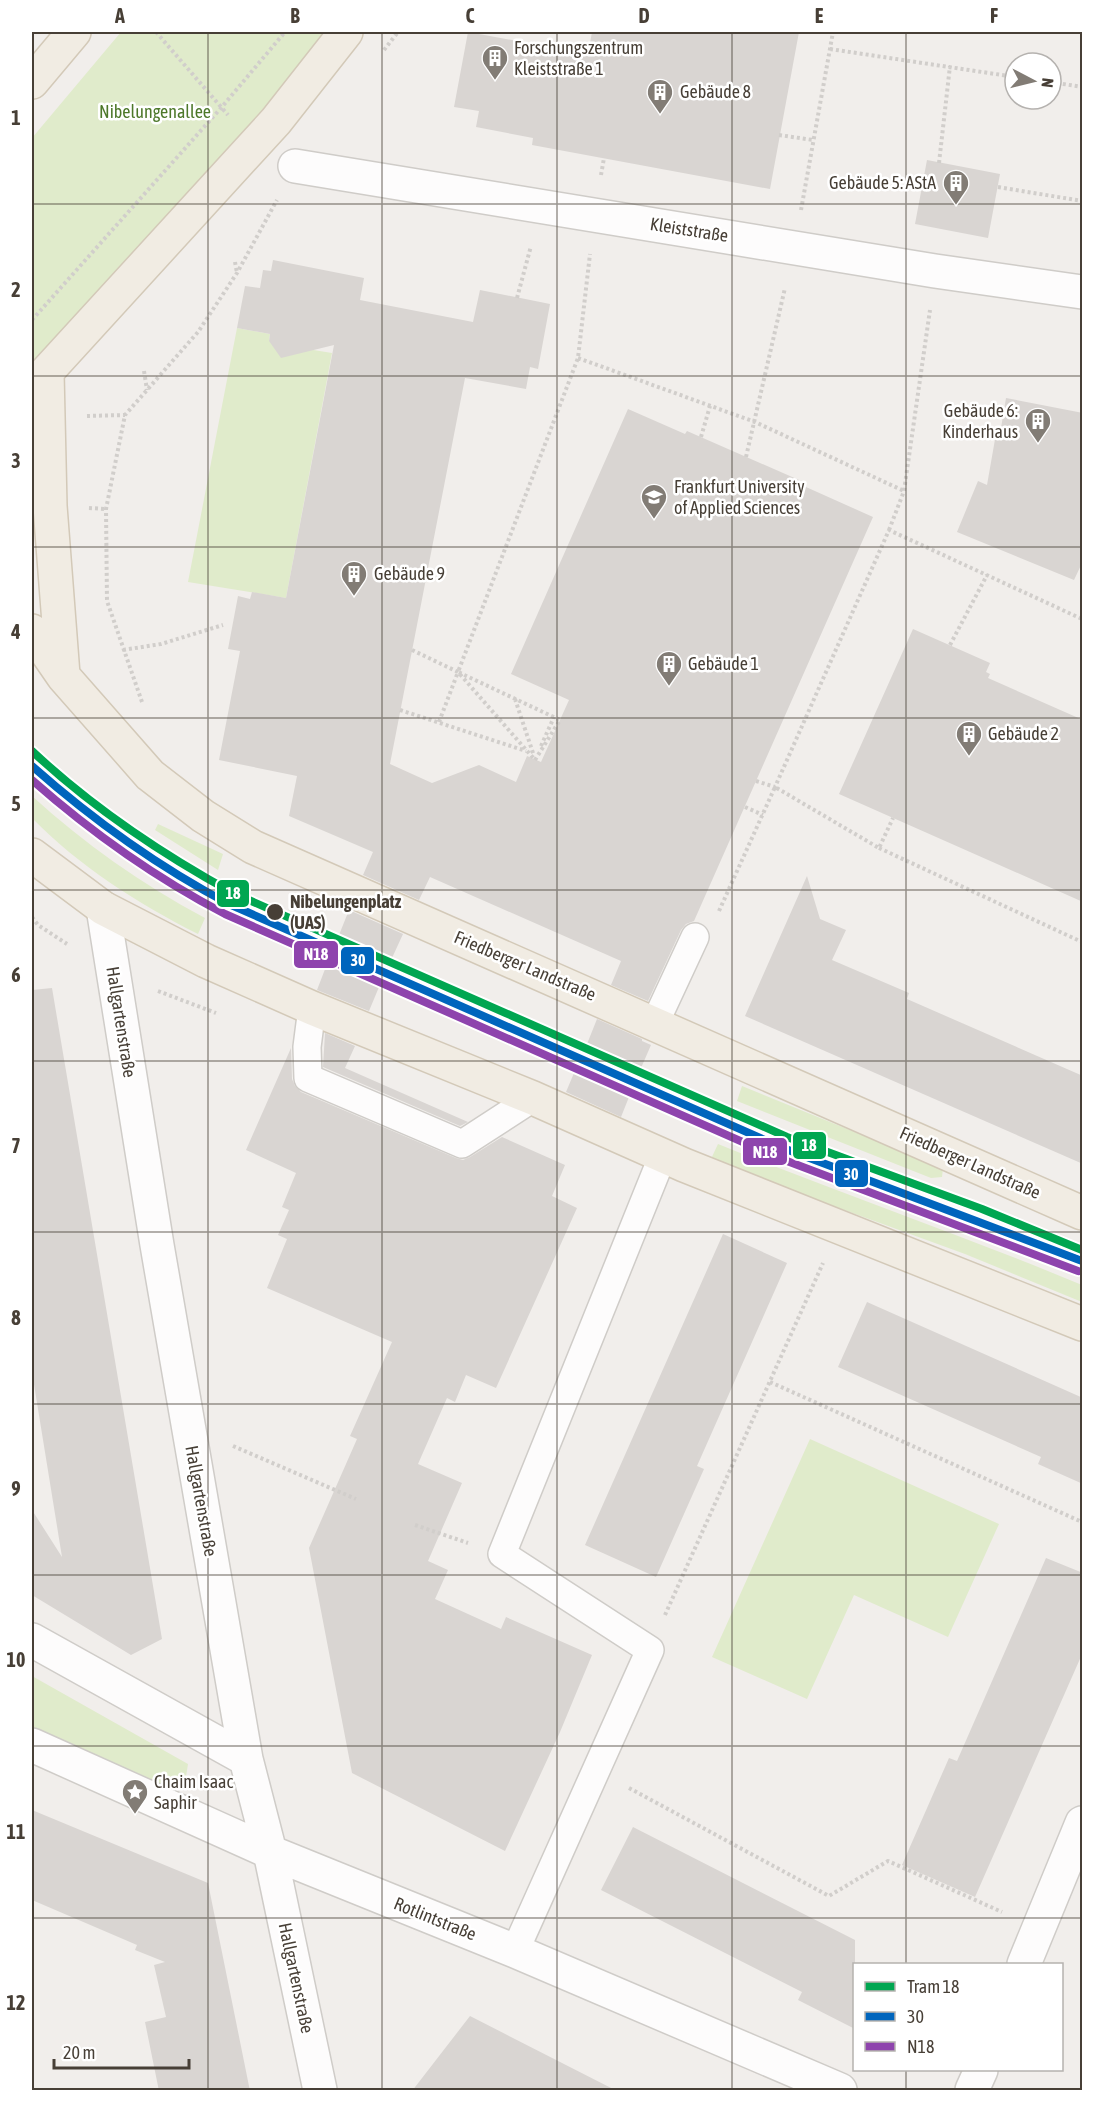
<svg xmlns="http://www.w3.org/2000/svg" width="1114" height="2122" font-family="'Asap Condensed',sans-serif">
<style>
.green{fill:#e0ebcb}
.building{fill:#d9d5d2}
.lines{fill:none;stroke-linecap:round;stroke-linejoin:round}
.lane-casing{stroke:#cfccc8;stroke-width:30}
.street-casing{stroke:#cfccc8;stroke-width:36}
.primary-casing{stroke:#d3c9b8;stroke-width:36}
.path{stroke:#d1cecb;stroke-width:4;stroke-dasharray:3 3;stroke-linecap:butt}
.lane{stroke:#fdfcfc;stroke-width:27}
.street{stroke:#fdfcfc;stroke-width:33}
.primary{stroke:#f1ece3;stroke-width:33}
.bus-1-casing{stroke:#fff;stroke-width:12}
.bus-2-casing{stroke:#fff;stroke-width:12}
.bus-1{stroke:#0065bd;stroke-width:8}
.bus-2{stroke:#8e44ad;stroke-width:8}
.tram-1-casing{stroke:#fff;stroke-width:12}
.tram-1{stroke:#00a651;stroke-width:8}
.grid{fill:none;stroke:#473f36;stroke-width:1.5;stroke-opacity:0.55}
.stop-dot{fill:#473f36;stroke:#fff;stroke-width:2}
.labels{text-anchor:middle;stroke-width:5;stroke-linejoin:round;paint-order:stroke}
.poi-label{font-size:18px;fill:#473f36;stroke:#fff;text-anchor:start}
.park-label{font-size:18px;fill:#4d782a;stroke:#fff}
.street-label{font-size:18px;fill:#473f36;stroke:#fff}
.stop-label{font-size:18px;font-weight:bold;fill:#473f36;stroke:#fff;text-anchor:start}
.line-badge{stroke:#fff;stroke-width:2}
.badge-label{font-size:16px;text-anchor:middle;font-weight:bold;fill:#fff}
.neatline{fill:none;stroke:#473f36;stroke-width:2}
.grid-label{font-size:20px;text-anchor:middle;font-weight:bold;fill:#473f36}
</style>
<rect width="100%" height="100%" fill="#f1eeeb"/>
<path class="green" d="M 121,32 L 325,32 C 235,150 131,257 32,368 L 32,138 Z
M 237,328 L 270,334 L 269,340 L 280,355 L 292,355 L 301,348 L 332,353 L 286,598 L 188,582 Z
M 32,796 C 85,844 141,884 205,918 L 198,934 C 137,903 80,867 32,818 Z
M 158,824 L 223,854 L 218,870 L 155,830 Z
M 742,1086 L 943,1168 L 942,1177 L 931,1178 L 737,1101 Z
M 718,1144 C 839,1193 962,1235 1082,1285 L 1082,1302 L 965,1254 L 710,1161 Z
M 810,1439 L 999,1524 L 948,1637 L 854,1595 L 807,1699 L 712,1657 Z
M 32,1676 L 188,1764 L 185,1783 L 170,1794 L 32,1732 Z"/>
<path class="building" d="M 468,32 L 588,54 L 592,32 L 799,32 L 770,189 L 532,145 L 533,138 L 476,127 L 479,111 L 454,107 Z
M 927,160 L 1000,174 L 988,238 L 915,224 Z
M 273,260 L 364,278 L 360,300 L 473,322 L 480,290 L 550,304 L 538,369 L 530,367 L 526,389 L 465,378 L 390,764 L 432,783 L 479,765 L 516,782 L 527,756 L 541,762 L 569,700 L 511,674 L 628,409 L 685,434 L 687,431 L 799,480 L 797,483 L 873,517 L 694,921 L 686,924 L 681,930 L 648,1001 L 611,985 L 621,961 L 430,877 L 419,900 L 363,875 L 373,852 L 289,816 L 297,776 L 219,760 L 240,651 L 228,649 L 238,596 L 250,599 L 252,592 L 286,598 L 334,345 L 281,358 L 269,341 L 270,334 L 237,328 L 245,286 L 260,288 L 263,270 L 271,271 Z
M 1006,398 L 1083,413 L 1083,561 L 1074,580 L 957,532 L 978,481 L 987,485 L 997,428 L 1001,428 Z
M 913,629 L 990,663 L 986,672 L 990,674 L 988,678 L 1083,720 L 1083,902 L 839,794 Z
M 807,876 L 820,919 L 846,930 L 832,960 L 909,993 L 907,999 L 1083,1076 L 1083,1164 L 745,1016 Z
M 349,910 L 403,934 L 392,958 L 339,935 Z
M 327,964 L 379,987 L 369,1011 L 317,990 Z
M 52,988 L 162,1639 L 131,1655 L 32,1595 L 32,1510 L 62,1557 L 32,1372 L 32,990 Z
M 597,1019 L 642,1039 L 642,1041 L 651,1045 L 641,1068 L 587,1044 Z
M 325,1033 L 355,1046 L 345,1068 L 468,1122 L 460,1126 L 323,1067 Z
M 291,1048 L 292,1079 L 295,1086 L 301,1092 L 456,1158 L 463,1160 L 470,1157 L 502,1137 L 565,1165 L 552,1196 L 577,1208 L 496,1388 L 466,1375 L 455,1402 L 447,1398 L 418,1464 L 462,1483 L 428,1561 L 448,1570 L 435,1599 L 501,1629 L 506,1617 L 592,1655 L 560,1732 L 505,1851 L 352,1773 L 309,1548 L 357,1439 L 350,1436 L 392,1342 L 267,1288 L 287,1239 L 278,1235 L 289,1210 L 282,1207 L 296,1173 L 246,1150 Z
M 574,1073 L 629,1097 L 621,1117 L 566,1092 Z
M 723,1234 L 787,1263 L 697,1466 L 704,1469 L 656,1577 L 585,1545 Z
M 867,1302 L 1083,1398 L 1083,1484 L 1038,1464 L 1041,1457 L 838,1367 Z
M 1046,1558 L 1083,1573 L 1083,1652 L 975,1897 L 902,1865 L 949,1758 L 957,1761 Z
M 32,1810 L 208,1883 L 250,2091 L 159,2091 L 145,2022 L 166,2017 L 154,1965 L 165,1962 L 135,1950 L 137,1945 L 32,1900 Z
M 633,1827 L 855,1940 L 855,2029 L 798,2000 L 802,1992 L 601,1890 Z
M 470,2016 L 617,2091 L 412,2091 Z"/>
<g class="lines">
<g class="lane-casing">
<path id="lane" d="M 32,766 C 92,821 156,868 229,904 L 783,1148 C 883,1187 984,1220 1082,1261
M 312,1008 L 307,1047 L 308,1078 L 462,1144 L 533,1098
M 655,1023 L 695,937
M 515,1951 L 650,1650 L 502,1554 L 663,1155"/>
</g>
<g class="street-casing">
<path id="street" d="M 295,166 L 935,271 L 1082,292
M 103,908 L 157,1245 L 246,1759 L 270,1852 L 320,2090
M 32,1640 L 246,1759
M 32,1745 L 270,1852 L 515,1951 L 840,2090
M 1024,1964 L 1082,1823
M 972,2090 L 981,2070"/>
</g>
<g class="primary-casing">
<path id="primary" d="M 32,82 L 74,32
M 47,372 L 50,506 L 63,675
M 32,388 L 276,121 L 346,32
M 32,631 L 63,676 L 150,775 L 203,816 L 253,847 L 1082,1213
M 32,855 L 103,908 L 206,961 L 312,1008 L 533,1098 L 684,1165 L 1082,1324"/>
</g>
<path class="path" d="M 156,32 L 228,115
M 830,49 L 1015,77
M 384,50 L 398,32
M 1051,82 L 1082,87
M 779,135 L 813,140
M 939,163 L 950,66
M 601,175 L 604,158
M 998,187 L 1082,201
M 801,210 L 833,32
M 235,262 L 237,273
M 517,298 L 531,246
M 32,320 L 221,108 L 285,32
M 578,358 L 755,422 L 904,491
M 144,371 L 147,390
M 87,416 L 125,415
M 701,437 L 710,406
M 746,457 L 785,288
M 89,508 L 106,509
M 889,530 L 904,491 L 930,310
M 950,645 L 987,575
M 123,650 L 161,644 L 223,625
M 412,650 L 458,672 L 535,760
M 515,699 L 534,756
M 142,702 L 107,601 L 106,509 L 125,415 L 198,332 L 237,273 L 277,200
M 400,710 L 526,751
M 439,722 L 458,672
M 541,746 L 554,717
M 535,760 L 560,720 L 458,672 L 578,358 L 590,254
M 756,781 L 775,787 L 889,530 L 1082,619
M 745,807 L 763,815
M 879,848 L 1082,942
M 719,911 L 775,787 L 879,848 L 893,818
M 32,917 L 38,925 L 67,944
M 158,991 L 216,1013
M 770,1382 L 1082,1522
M 233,1446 L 356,1499
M 415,1525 L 468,1543
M 665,1615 L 823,1263
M 629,1788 L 829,1896 L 888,1861 L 1002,1912"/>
<use href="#lane" class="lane"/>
<use href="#street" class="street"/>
<use href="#primary" class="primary"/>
<g class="bus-1-casing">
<path id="bus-1" d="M 32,766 C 93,820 157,866 229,904 L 783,1148 L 1082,1261"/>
</g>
<g class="bus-2-casing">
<path id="bus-2" d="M 32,780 C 91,832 154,877 225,914 L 779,1158 L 1078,1271"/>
</g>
<use href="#bus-1" class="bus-1"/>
<use href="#bus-2" class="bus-2"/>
<g class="tram-1-casing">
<path id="tram-1" d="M 32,751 C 93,808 160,853 233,893 L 787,1137 L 982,1209 L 1082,1250"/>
</g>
<use href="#tram-1" class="tram-1"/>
</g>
<path class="grid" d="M 208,32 L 208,2090M 382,32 L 382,2090M 557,32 L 557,2090M 732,32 L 732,2090M 906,32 L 906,1964M 32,204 L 1082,204M 32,376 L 1082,376M 32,547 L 1082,547M 32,718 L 1082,718M 32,890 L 1082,890M 32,1061 L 1082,1061M 32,1232 L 1082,1232M 32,1404 L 1082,1404M 32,1575 L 1082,1575M 32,1746 L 1082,1746M 32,1918 L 1082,1918M 906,2070 L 906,2090"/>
<defs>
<g id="building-pin" transform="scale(1.35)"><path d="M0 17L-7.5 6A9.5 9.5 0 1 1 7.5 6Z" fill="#827c75" stroke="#fff"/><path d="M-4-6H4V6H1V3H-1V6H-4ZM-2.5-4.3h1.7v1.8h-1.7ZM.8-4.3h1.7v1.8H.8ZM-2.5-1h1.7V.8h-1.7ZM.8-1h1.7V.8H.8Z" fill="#fff"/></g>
<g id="university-pin" transform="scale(1.35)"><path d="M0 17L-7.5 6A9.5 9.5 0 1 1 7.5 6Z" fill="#827c75" stroke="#fff"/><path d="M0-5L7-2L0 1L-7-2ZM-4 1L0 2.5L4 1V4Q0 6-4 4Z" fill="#fff"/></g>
<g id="sight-pin" transform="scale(1.35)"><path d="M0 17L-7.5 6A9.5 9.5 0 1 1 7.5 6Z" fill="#827c75" stroke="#fff"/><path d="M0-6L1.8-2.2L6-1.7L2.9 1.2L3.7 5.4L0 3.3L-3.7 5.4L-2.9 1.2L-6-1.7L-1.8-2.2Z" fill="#fff"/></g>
</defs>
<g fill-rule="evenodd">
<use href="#building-pin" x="495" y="58"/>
<use href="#building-pin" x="660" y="92"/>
<use href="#building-pin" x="956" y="183"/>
<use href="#building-pin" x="1038" y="421"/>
<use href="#university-pin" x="654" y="497"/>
<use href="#building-pin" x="354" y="574"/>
<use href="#building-pin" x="669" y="664"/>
<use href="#building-pin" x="969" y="734"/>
<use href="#sight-pin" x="135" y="1792"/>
</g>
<circle class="stop-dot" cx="275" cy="912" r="9"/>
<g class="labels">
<g class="poi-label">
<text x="514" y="54">Forschungszentrum<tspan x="514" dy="21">Kleiststraße 1</tspan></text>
<text x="680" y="98">Gebäude 8</text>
<text x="936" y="189" text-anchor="end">Gebäude 5: AStA</text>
<text x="1018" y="417" text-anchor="end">Gebäude 6:<tspan x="1018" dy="21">Kinderhaus</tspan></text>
<text x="674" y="493">Frankfurt University<tspan x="674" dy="21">of Applied Sciences</tspan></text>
<text x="374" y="580">Gebäude 9</text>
<text x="688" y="670">Gebäude 1</text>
<text x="988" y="740">Gebäude 2</text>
<text x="154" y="1788">Chaim Isaac<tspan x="154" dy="21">Saphir</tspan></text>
</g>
<g class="park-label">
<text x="155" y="118">Nibelungenallee</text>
</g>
<g class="street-label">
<text transform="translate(689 230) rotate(9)" y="6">Kleiststraße</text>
<text transform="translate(525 966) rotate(23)" y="6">Friedberger Landstraße</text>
<text transform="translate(121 1022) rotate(81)" y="6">Hallgartenstraße</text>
<text transform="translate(970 1163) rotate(24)" y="6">Friedberger Landstraße</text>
<text transform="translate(201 1501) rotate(80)" y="6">Hallgartenstraße</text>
<text transform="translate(435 1919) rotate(22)" y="6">Rotlintstraße</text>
<text transform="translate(296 1978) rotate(78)" y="6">Hallgartenstraße</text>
</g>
<g class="stop-label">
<text x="290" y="908">Nibelungenplatz<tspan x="290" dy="21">(UAS)</tspan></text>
</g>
</g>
<g class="line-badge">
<rect x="216" y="879" width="34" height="29" rx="6" fill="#00a651"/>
<rect x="293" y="940" width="46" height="29" rx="6" fill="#8e44ad"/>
<rect x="340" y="946" width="35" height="29" rx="6" fill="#0065bd"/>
<rect x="792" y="1131" width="35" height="29" rx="6" fill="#00a651"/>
<rect x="742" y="1137" width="46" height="29" rx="6" fill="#8e44ad"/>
<rect x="834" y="1159" width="35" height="29" rx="6" fill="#0065bd"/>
</g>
<g class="badge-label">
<text x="233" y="899">18</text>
<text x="316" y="960">N18</text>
<text x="358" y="966">30</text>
<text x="809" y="1151">18</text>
<text x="765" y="1158">N18</text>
<text x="851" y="1180">30</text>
</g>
<rect width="1114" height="2122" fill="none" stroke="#ffffff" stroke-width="66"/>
<rect x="853" y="1963" width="210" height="108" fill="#ffffff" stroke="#b5b2af" stroke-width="1.5"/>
<rect x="865" y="1982" width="30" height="9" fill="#00a651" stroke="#b5b2af" stroke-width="1.5"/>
<text x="907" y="1993" font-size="18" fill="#473f36">Tram 18</text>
<rect x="865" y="2012" width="30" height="9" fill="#0065bd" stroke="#b5b2af" stroke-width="1.5"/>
<text x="907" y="2023" font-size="18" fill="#473f36">30</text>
<rect x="865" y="2042" width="30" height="9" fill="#8e44ad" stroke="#b5b2af" stroke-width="1.5"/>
<text x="907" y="2053" font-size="18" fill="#473f36">N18</text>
<g transform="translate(1033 81) rotate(97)"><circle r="28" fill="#ffffff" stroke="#b5b2af" stroke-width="1.5"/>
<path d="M0-4.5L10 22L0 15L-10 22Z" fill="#827c75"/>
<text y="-9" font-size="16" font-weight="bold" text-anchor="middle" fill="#473f36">N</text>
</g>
<path d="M54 2059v9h135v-9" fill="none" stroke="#473f36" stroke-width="3"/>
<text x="63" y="2059" font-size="18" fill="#473f36" stroke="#ffffff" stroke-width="4.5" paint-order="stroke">20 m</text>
<rect x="33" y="33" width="1048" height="2056" class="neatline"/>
<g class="grid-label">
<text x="120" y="23">A</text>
<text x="295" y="23">B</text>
<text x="470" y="23">C</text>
<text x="644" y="23">D</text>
<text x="819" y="23">E</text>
<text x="994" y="23">F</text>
<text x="16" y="125">1</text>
<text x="16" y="297">2</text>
<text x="16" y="468">3</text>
<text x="16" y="639">4</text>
<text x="16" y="811">5</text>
<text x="16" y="982">6</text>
<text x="16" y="1153">7</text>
<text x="16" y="1325">8</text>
<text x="16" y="1496">9</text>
<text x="16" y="1667">10</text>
<text x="16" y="1839">11</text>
<text x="16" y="2010">12</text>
</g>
</svg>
